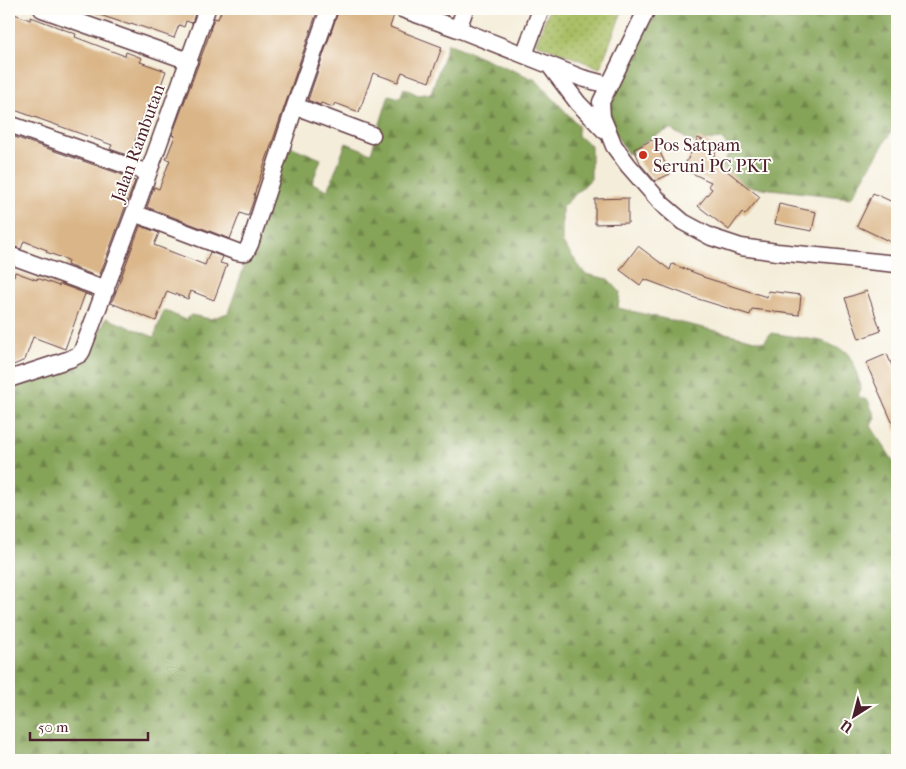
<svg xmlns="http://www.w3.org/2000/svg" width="906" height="769" font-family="'IM FELL French Canon',serif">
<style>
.grass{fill:url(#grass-dots);stroke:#786e46}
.forest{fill:url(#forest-firs);stroke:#686242}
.building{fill:#dab587}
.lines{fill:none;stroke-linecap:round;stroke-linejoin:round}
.minor-casing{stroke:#643e45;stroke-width:19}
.minor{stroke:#fff;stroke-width:16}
.poi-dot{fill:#c8321e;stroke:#fdfcf7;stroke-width:2}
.labels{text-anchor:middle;stroke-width:4;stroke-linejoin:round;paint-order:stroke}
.street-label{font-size:18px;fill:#4a1f2b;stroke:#fdfcf7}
.poi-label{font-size:18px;fill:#4a1f2b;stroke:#fdfcf7;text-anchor:start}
</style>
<defs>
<pattern id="grass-dots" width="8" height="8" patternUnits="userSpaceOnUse" patternTransform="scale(1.25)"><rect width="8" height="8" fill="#a7bd62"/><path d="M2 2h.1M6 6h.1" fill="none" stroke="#8a9951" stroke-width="1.8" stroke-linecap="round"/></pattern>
<pattern id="forest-firs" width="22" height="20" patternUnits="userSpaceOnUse" patternTransform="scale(1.25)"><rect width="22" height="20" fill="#85a458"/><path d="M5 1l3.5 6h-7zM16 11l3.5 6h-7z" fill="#6f8549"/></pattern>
</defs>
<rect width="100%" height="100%" fill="#fdfcf7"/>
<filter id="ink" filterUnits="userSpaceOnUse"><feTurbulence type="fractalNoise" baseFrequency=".02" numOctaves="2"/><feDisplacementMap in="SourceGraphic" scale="10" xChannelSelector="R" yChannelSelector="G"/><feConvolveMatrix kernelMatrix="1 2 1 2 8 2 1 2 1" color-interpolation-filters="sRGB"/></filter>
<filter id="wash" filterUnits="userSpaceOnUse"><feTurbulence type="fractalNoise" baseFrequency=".0096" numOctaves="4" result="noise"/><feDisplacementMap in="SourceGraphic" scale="20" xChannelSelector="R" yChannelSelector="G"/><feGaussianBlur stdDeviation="1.12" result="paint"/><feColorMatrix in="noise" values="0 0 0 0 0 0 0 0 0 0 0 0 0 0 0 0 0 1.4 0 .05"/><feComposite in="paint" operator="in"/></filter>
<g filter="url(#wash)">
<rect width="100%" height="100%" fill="#f4edd9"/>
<path class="grass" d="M 549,9 L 623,9 L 600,68 L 536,43 Z"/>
<path class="forest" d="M 658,9 L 897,9 L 897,122 L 851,198 L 726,184 L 719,172 L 731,149 L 721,139 L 692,142 L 670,129 L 652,137 L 628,154 C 624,147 610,127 609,121 C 608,93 644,35 658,9 Z
M 448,43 L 536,80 L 578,125 L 578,136 L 591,145 L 591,179 L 562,207 L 562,242 L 585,274 L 608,279 L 620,292 L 618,308 L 764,342 L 771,333 L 822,341 L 847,352 L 853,363 L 861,386 L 858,397 L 868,400 L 875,417 L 871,426 L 897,467 L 897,760 L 9,760 L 9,390 L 90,353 L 106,318 L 154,337 L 164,310 L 185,320 L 191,315 L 210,319 L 228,313 L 287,145 L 321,159 L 312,183 L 328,190 L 346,143 L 371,153 L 389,95 L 400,98 L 404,88 L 418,95 L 431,93 Z"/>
<g id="blocks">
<path class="building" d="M 88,9 L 191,9 L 196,11 L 192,23 L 186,21 L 184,27 L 179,25 L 174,38 L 131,23 L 130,25 L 88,11 Z
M 222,9 L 318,9 L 254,195 L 255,196 L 248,216 L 240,213 L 230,239 L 147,207 L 154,187 L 159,189 L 170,160 L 166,159 L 175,136 L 172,135 L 211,30 L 210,30 L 214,18 L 218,19 Z
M 339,9 L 348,9 L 367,16 L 368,12 L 374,14 L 375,9 L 392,9 L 394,15 L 390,27 L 442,47 L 429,82 L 402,72 L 398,82 L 373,73 L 359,112 L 335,103 L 333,107 L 321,103 L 320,105 L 308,100 Z
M 9,12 L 30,20 L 31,17 L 76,34 L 75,37 L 125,56 L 126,52 L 142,58 L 140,62 L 166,71 L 151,113 L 145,111 L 130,156 L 110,149 L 112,145 L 9,108 Z
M 9,135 L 123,175 L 123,176 L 135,181 L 99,277 L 67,265 L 68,260 L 46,252 L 47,250 L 24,241 L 21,249 L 9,245 Z
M 698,138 L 718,147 L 712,159 L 760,197 L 745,215 L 742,212 L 729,230 L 698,206 L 712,189 L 708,186 L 711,182 L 683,169 Z
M 654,139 L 670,174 L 655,181 L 641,165 L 634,149 Z
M 873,193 L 897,204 L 897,245 L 857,226 Z
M 628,198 L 628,223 L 595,224 L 595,199 Z
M 779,204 L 816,212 L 812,231 L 775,224 Z
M 140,226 L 159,233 L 154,245 L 205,265 L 210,252 L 223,257 L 220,263 L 227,265 L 214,300 L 191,291 L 188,299 L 167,291 L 156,321 L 111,303 L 115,294 Z
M 638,246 L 670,270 L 672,264 L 703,276 L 703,277 L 767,297 L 768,291 L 801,295 L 799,315 L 752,309 L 750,315 L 695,298 L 644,279 L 640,285 L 620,270 Z
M 15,272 L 37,280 L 37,278 L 59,286 L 60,284 L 92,296 L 85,294 L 65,349 L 33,337 L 25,360 L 9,367 L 9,275 L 14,276 Z
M 867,291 L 881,331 L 859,339 L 845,298 Z
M 887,354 L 897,378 L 897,433 L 866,363 Z"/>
</g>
</g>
<g filter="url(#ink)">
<use href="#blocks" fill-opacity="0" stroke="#643e45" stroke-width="1"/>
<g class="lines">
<g class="minor-casing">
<path id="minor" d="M 42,9 L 189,61
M 402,9 L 458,29 L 582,78 L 608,85
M 647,9 L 601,102 L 602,117 L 610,136 L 614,146 L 628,165 L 662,204 L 683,222 L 711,237 L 741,247 L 777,252 L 897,264
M 458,29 L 465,9
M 524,55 L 540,12
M 550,66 L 578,103 L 605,131
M 295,106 L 372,135
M 9,124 L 148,173
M 134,213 L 237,252 L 242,253 L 246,252 L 250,244 L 295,106 L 329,9
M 9,255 L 106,290
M 9,379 L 70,359 L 80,354 L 82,351 L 134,213 L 207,9"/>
</g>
<use href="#minor" class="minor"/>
</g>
</g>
<circle class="poi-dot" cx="643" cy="155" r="5"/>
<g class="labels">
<g class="street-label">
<text transform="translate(138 143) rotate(-70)" y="6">Jalan Rambutan</text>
</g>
<g class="poi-label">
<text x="653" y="151">Pos Satpam<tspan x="653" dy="21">Seruni PC PKT</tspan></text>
</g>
</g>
<rect width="906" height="769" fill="none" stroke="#fdfcf7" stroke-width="30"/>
<g transform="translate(854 716) rotate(216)" stroke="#fdfcf7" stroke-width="4" paint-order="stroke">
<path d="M0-4L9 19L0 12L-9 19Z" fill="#4a1f2b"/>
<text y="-8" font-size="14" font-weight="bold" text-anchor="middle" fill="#4a1f2b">U</text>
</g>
<path d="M30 732v8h118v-8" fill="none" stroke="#4a1f2b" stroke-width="2.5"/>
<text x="38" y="732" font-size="15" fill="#4a1f2b" stroke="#fdfcf7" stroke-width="4" paint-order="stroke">50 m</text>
</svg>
